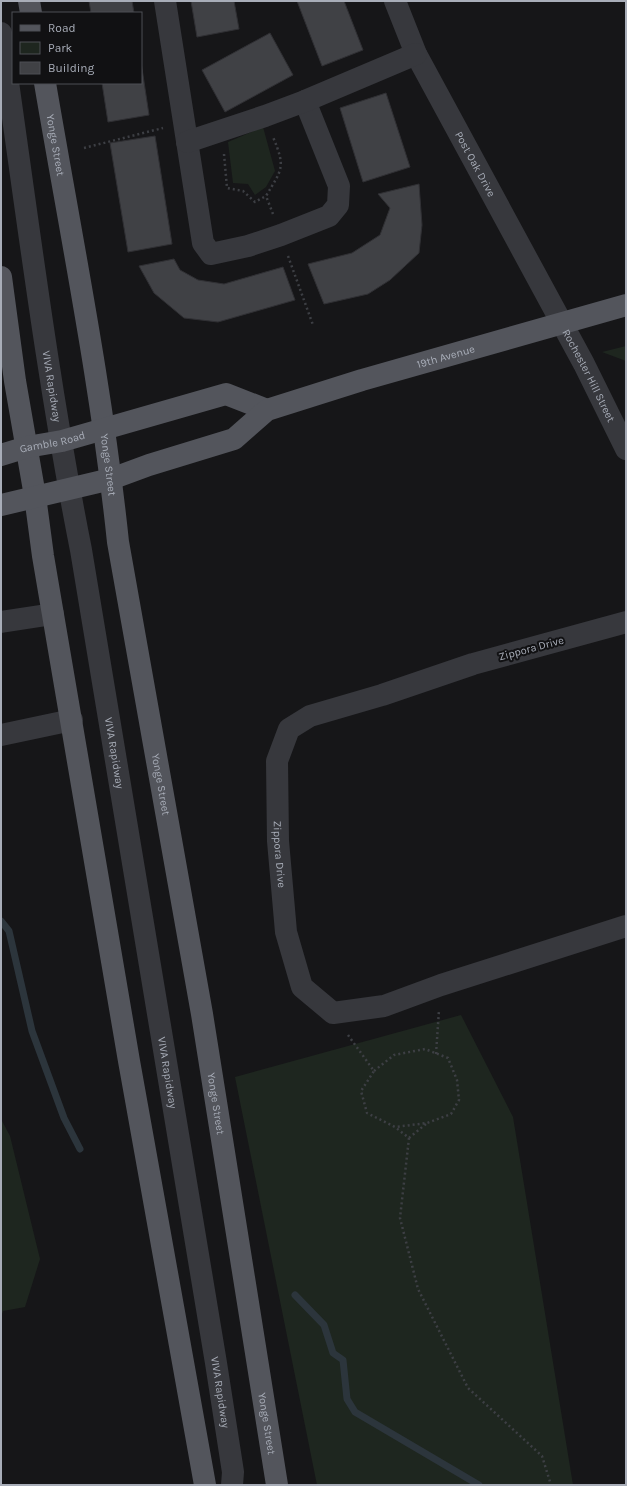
<svg xmlns="http://www.w3.org/2000/svg" width="627" height="1486" font-family="Karla,sans-serif">
<style>
.green{fill:#1e261f}
.lines{fill:none;stroke-linecap:round;stroke-linejoin:round}
.stream{stroke:#2c353c;stroke-width:7}
.building{fill:#404145;stroke:#303034}
.path{stroke:#3d3f44;stroke-width:2.5;stroke-dasharray:2 3;stroke-linecap:butt}
.minor{stroke:#37383d;stroke-width:22}
.major{stroke:#53555c;stroke-width:22}
.labels{text-anchor:middle;stroke-width:4;stroke-linejoin:round;paint-order:stroke}
.street-label{font-size:11px;fill:#a8adb8;stroke:#111113}
</style>
<rect width="100%" height="100%" fill="#161618"/>
<path class="green" d="M 263,127 L 275,171 L 266,187 L 255,195 L 248,184 L 233,183 L 228,142 Z
M 626,346 L 626,361 L 602,352 Z
M 461,1015 L 513,1117 L 573,1485 L 317,1485 L 235,1077 Z
M 1,1119 L 10,1136 L 40,1259 L 25,1307 L 3,1311 L 1,1317 Z"/>
<g class="lines">
<path class="stream" d="M 1,921 L 9,931 L 32,1031 L 64,1118 L 80,1149
M 295,1295 L 324,1325 L 333,1353 L 343,1360 L 347,1399 L 355,1412 L 479,1485"/>
</g>
<path class="building" d="M 89,1 L 132,1 L 134,13 L 91,13 Z
M 191,1 L 234,1 L 239,29 L 197,37 Z
M 297,1 L 344,1 L 363,50 L 322,66 Z
M 270,33 L 293,75 L 225,112 L 202,70 Z
M 141,62 L 149,115 L 108,122 L 102,83 L 141,83 Z
M 386,93 L 410,167 L 363,182 L 340,108 Z
M 155,136 L 172,244 L 128,252 L 110,143 Z
M 419,184 L 422,225 L 419,253 L 390,280 L 368,294 L 324,304 L 308,264 L 352,253 L 380,235 L 390,208 L 378,194 Z
M 174,259 L 180,270 L 198,280 L 224,284 L 283,267 L 295,300 L 218,322 L 184,318 L 154,293 L 139,266 Z"/>
<g class="lines">
<path class="path" d="M 84,148 L 163,128
M 224,154 L 227,188 L 243,191 L 255,202 L 266,196
M 273,214 L 266,196 C 282,169 286,168 273,137
M 288,256 L 313,325
M 348,1035 L 374,1071 L 361,1091 L 367,1113 L 395,1127 L 409,1138 L 400,1218 L 418,1289 L 468,1388 L 542,1456 L 551,1485
M 436,1054 L 439,1010
M 374,1071 L 394,1055 L 425,1049 L 448,1058 L 457,1080 L 459,1100 L 451,1114 L 427,1123 L 395,1127
M 409,1138 L 427,1123"/>
<g class="minor">
<path d="M 165,1 L 203,243 L 211,254 L 248,246 L 281,235 L 329,216 L 338,205 L 339,186 L 305,101"/>
<path id="s1" d="M 395,1 L 416,54 L 584,364 L 626,449"/>
<path id="s2" d="M 1,33 C 26,206 47,379 81,550 L 216,1363 L 233,1472 L 232,1485"/>
<path d="M 187,142 L 265,116 L 305,101 L 416,54"/>
<path d="M 1,622 L 53,614"/>
<path id="s3" d="M 626,622 L 473,664 L 382,695 L 310,716 L 289,729 L 277,761 L 278,841 L 286,932 L 302,987 L 333,1013 L 384,1006 L 441,985 L 626,926"/>
<path d="M 1,735 L 72,720"/>
</g>
<g class="major">
<path d="M 29,1 L 31,13"/>
<path id="s4" d="M 45,83 C 71,236 102,388 118,542 L 202,1014 L 277,1485"/>
<path d="M 1,277 L 15,381 L 35,496 L 43,556 L 129,1061 L 205,1485"/>
<path id="s5" d="M 1,455 L 27,447 L 62,441 L 226,394 L 267,410"/>
<path id="s6" d="M 1,505 L 111,479 L 149,465 L 234,439 L 267,410 L 362,380 L 626,305"/>
</g>
</g>
<g class="labels">
<g class="street-label">
<text dy="4" stroke="none"><textPath href="#s4" startOffset="63">Yonge Street</textPath></text>
<text dy="4" stroke="none"><textPath href="#s1" startOffset="182">Post Oak Drive</textPath></text>
<text dy="4" stroke="none"><textPath href="#s6" startOffset="473">19th Avenue</textPath></text>
<text dy="4" stroke="none"><textPath href="#s1" startOffset="422">Rochester Hill Street</textPath></text>
<text dy="4" stroke="none"><textPath href="#s2" startOffset="357">VIVA Rapidway</textPath></text>
<text dy="4" stroke="none"><textPath href="#s5" startOffset="53">Gamble Road</textPath></text>
<text dy="4" stroke="none"><textPath href="#s4" startOffset="387">Yonge Street</textPath></text>
<text transform="translate(531 648) rotate(-15)" y="4">Zippora Drive</text>
<text dy="4" stroke="none"><textPath href="#s2" startOffset="729">VIVA Rapidway</textPath></text>
<text dy="4" stroke="none"><textPath href="#s4" startOffset="711">Yonge Street</textPath></text>
<text dy="4" stroke="none"><textPath href="#s3" startOffset="482">Zippora Drive</textPath></text>
<text dy="4" stroke="none"><textPath href="#s2" startOffset="1053">VIVA Rapidway</textPath></text>
<text dy="4" stroke="none"><textPath href="#s4" startOffset="1035">Yonge Street</textPath></text>
<text dy="4" stroke="none"><textPath href="#s2" startOffset="1377">VIVA Rapidway</textPath></text>
<text dy="4" stroke="none"><textPath href="#s4" startOffset="1359">Yonge Street</textPath></text>
</g>
</g>
<rect width="627" height="1486" fill="none" stroke="#a8adb8" stroke-width="4"/>
<rect x="12" y="12" width="130" height="72" fill="#111113" stroke="#4d4f55"/>
<rect x="20" y="25" width="20" height="6" fill="#53555c" stroke="#4d4f55"/>
<text x="48" y="32" font-size="12" fill="#a8adb8">Road</text>
<rect x="20" y="42" width="20" height="12" fill="#1e261f" stroke="#4d4f55"/>
<text x="48" y="52" font-size="12" fill="#a8adb8">Park</text>
<rect x="20" y="62" width="20" height="12" fill="#404145" stroke="#4d4f55"/>
<text x="48" y="72" font-size="12" fill="#a8adb8">Building</text>
</svg>
